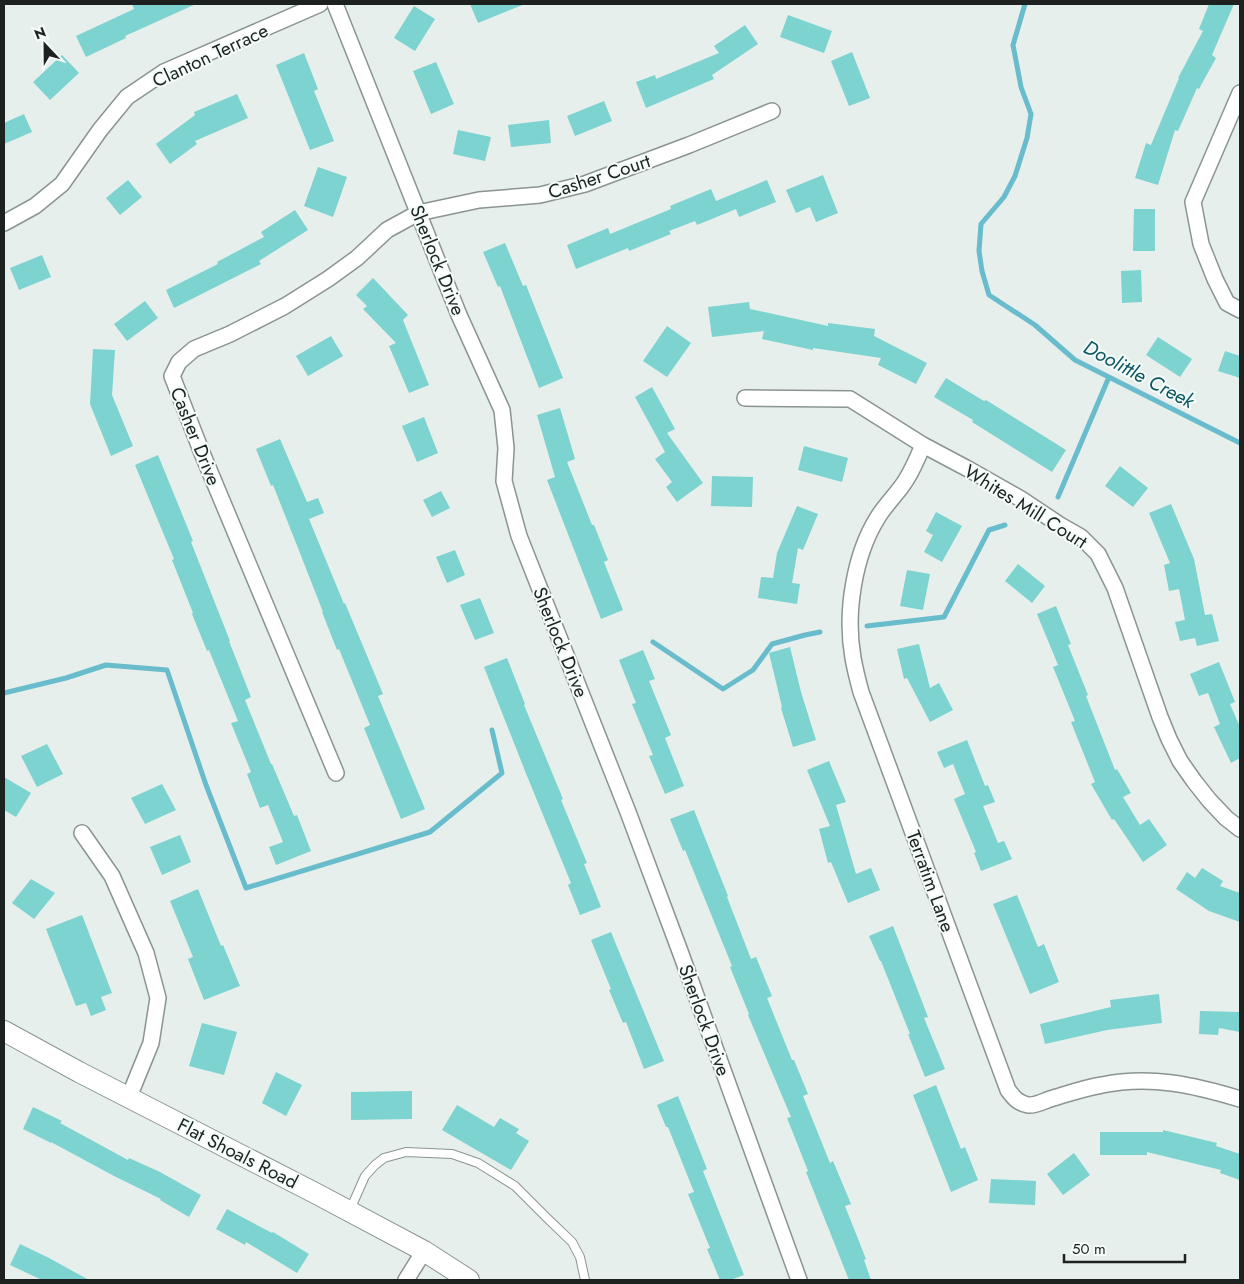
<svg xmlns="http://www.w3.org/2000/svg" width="1244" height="1284" font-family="Jost,sans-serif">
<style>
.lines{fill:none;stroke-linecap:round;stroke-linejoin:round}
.stream{stroke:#69bccb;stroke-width:5}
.building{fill:#7dd3cf}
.service-casing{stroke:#8b9491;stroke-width:10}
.minor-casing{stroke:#8b9491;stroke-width:18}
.secondary-casing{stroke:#8b9491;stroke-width:22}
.service{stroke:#fff;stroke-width:8}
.minor{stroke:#fff;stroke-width:15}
.secondary{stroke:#fff;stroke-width:20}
.labels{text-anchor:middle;stroke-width:4;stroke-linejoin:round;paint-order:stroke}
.street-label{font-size:19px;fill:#1d2120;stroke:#f3fcf9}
.water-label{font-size:20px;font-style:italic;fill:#0d5661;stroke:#f3fcf9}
</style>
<rect width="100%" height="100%" fill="#e6efec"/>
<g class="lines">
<path class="stream" d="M 1025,4 L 1013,45 L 1021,87 L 1031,114 L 1027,138 L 1015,176 L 1004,197 L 981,224 L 979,251 L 982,271 L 989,295 L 1035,325 L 1075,360 L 1240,443
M 1058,497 L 1109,377
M 867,626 L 944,617 L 989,530 L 1005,525
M 653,642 L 723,689 L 753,670 L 772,644 L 805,635 L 820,632
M 4,693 L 66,678 L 106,665 L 167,670 L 206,785 L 246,888 L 430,832 L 502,773 L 492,730"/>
</g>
<path class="building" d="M 132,4 L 196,4 L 125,36 L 126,38 L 86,57 L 76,36 L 134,9 Z
M 470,4 L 525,4 L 478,23 Z
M 1209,4 L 1234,4 L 1212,55 L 1216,58 L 1199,89 L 1197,88 L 1178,131 L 1175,130 L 1158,185 L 1135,178 L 1146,143 L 1151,145 L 1179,78 L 1178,78 L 1203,31 L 1199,29 Z
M 414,6 L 435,19 L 415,51 L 394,38 Z
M 788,15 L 832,31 L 824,53 L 780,37 Z
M 745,25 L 758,44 L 712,75 L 714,79 L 646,108 L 636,82 L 655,75 L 656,79 L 719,53 L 714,46 Z
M 852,52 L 870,98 L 849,106 L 831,61 Z
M 304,53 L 318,89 L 314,91 L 334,141 L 310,150 L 276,65 Z
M 62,55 L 79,73 L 50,100 L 33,82 Z
M 436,62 L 454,104 L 431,114 L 413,71 Z
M 237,94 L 248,118 L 195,141 L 197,144 L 170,164 L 156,144 L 195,115 L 194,112 Z
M 604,101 L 612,121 L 575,136 L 567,116 Z
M 24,114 L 32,132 L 4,144 L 4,123 Z
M 549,120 L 551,143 L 511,147 L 508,125 Z
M 458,130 L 491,137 L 485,161 L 453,154 Z
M 318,167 L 347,177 L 333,217 L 304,206 Z
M 823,175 L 838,213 L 816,222 L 810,207 L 796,213 L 786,190 Z
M 128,180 L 142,197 L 120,215 L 106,198 Z
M 767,180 L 776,202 L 739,217 L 736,209 L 697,225 L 695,221 L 669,231 L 671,234 L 629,251 L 628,248 L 576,269 L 567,245 L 608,228 L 610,234 L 671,209 L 670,206 L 711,189 L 716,201 Z
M 1134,209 L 1155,209 L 1155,251 L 1133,251 Z
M 295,210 L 308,230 L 259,261 L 261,264 L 174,308 L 166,290 L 218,264 L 217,262 L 264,237 L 261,232 Z
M 505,243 L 523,286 L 526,285 L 563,378 L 539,388 L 500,286 L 498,287 L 483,252 Z
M 42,255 L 51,277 L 19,290 L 10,268 Z
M 1141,270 L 1142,302 L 1122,303 L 1121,271 Z
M 373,278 L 408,315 L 403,320 L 429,385 L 409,393 L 389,346 L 396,343 L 363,309 L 367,306 L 356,295 Z
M 145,301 L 158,318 L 127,341 L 114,324 Z
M 749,302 L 750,309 L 828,326 L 828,323 L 875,329 L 874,336 L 927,363 L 916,384 L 878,365 L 881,358 L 813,348 L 813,350 L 762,339 L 764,331 L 712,337 L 708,307 Z
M 667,326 L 691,343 L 667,377 L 643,361 Z
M 331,336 L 343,356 L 308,376 L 296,356 Z
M 1158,337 L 1192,359 L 1180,377 L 1146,355 Z
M 93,349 L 115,350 L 112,395 L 133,446 L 111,456 L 90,404 Z
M 1225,351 L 1240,356 L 1240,378 L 1218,371 Z
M 946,378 L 984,401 L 986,400 L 1066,450 L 1052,472 L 972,422 L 973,420 L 934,397 Z
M 652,387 L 675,429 L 667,433 L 703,483 L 677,502 L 666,487 L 672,482 L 655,459 L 665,452 L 635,397 Z
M 560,408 L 575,459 L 567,462 L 592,525 L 594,525 L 608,560 L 604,562 L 623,610 L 601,619 L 547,480 L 555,477 L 537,415 Z
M 424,417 L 438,453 L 417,462 L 402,426 Z
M 280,439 L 307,502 L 318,498 L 324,513 L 309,519 L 344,604 L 345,603 L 383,694 L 378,696 L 425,809 L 401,819 L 364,728 L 370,725 L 339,649 L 337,650 L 322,612 L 323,612 L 298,548 L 273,485 L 271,486 L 256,449 Z
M 804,446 L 848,458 L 842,482 L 798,470 Z
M 158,455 L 193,541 L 191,542 L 230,641 L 229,641 L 251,697 L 245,700 L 271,764 L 272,764 L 294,816 L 297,815 L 311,851 L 276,865 L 269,847 L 283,842 L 268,805 L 260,808 L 247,774 L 251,772 L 231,723 L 238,721 L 209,650 L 207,651 L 192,614 L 193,613 L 172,560 L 174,559 L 135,465 Z
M 1120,466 L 1148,488 L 1133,507 L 1105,486 Z
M 712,476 L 753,477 L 752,507 L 711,506 Z
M 441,491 L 450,508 L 432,517 L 423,500 Z
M 1171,504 L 1194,559 L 1205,615 L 1212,614 L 1219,641 L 1197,646 L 1195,638 L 1180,641 L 1175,622 L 1185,620 L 1179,589 L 1169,591 L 1164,565 L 1170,563 L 1149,513 Z
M 797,506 L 818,514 L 803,550 L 798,548 L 792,583 L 800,584 L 797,604 L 758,598 L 761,577 L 773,578 L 777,553 Z
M 936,512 L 962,526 L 942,562 L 924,552 L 933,535 L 926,531 Z
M 455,550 L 465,575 L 447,583 L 436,557 Z
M 1018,564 L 1045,586 L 1032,603 L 1005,581 Z
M 907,570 L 930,574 L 923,610 L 900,606 Z
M 480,598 L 494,633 L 475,640 L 460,605 Z
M 1056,606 L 1071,644 L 1068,645 L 1088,695 L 1086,696 L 1115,770 L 1117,769 L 1131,793 L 1123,797 L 1140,825 L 1149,819 L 1167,845 L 1143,862 L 1114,819 L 1112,820 L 1091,784 L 1095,782 L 1071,722 L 1075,721 L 1053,667 L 1058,665 L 1037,614 Z
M 919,644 L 930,688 L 939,683 L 953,710 L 930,722 L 907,678 L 904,679 L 897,649 Z
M 790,647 L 801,692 L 816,740 L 793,747 L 781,708 L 782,707 L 769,653 Z
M 643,650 L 655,679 L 649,681 L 671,735 L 665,738 L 684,786 L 665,794 L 649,756 L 653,755 L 632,704 L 636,703 L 619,660 Z
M 507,658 L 525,704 L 524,705 L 563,799 L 561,800 L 587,863 L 584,864 L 601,907 L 580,915 L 568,885 L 571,883 L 527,776 L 484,667 Z
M 1219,662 L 1235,702 L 1230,704 L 1240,727 L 1240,758 L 1231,763 L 1214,727 L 1220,724 L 1208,693 L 1199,696 L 1190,674 Z
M 967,740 L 985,786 L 988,785 L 995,802 L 983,806 L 998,843 L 1004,841 L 1012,859 L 981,871 L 974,853 L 976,852 L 954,799 L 965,794 L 953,764 L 944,768 L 937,752 Z
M 47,744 L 63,774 L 37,787 L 21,756 Z
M 829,761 L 846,802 L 836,805 L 856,874 L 871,868 L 880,890 L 848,903 L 831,862 L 828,863 L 819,829 L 830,826 L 807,770 Z
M 4,777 L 31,793 L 16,817 L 4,810 Z
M 162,784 L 176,810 L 145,824 L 131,798 Z
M 694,810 L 728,896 L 727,897 L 751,959 L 756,957 L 772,996 L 767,998 L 792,1060 L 794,1060 L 808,1094 L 803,1096 L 830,1163 L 833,1161 L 851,1204 L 845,1206 L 866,1259 L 864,1260 L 871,1280 L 849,1280 L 806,1172 L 808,1171 L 787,1118 L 791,1117 L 748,1015 L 749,1014 L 730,967 L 732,966 L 685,850 L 683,851 L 670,819 Z
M 180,835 L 191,862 L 162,875 L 150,847 Z
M 1202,868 L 1223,881 L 1220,886 L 1240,893 L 1240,922 L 1209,911 L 1176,889 L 1187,872 L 1195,878 Z
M 31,879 L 55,893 L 34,919 L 12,903 Z
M 198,889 L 221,946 L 223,945 L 240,986 L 204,1000 L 188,959 L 193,957 L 170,901 Z
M 1017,895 L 1038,947 L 1044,944 L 1059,982 L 1030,994 L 993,904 Z
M 82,915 L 112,993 L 101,997 L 106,1010 L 91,1016 L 86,1003 L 76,1006 L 46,929 Z
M 893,926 L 928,1017 L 924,1018 L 945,1069 L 925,1077 L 908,1034 L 910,1034 L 881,961 L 880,961 L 869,936 Z
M 611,932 L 664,1061 L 644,1069 L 626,1022 L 623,1023 L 609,990 L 611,989 L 591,940 Z
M 1159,994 L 1162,1023 L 1107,1030 L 1045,1044 L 1040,1024 L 1111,1007 L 1110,1000 Z
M 1200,1011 L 1240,1012 L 1240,1032 L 1219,1028 L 1218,1035 L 1199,1034 Z
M 202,1023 L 237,1032 L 224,1075 L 189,1066 Z
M 276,1072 L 302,1085 L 286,1116 L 262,1103 Z
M 936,1085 L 961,1149 L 965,1147 L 978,1180 L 951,1192 L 913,1095 Z
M 412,1091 L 412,1119 L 351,1120 L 351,1092 Z
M 678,1096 L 707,1169 L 703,1171 L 744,1275 L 730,1280 L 720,1280 L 707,1249 L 710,1248 L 688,1194 L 694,1192 L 668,1127 L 666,1127 L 657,1105 Z
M 457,1105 L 494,1127 L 500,1118 L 519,1129 L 516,1133 L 529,1141 L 511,1170 L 442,1130 Z
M 33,1107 L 62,1121 L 60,1123 L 128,1160 L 129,1158 L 160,1172 L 201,1195 L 189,1217 L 160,1200 L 161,1199 L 114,1176 L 51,1142 L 51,1143 L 23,1129 Z
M 1163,1130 L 1217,1143 L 1216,1146 L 1240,1154 L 1240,1180 L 1220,1173 L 1221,1170 L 1147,1152 L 1147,1155 L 1100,1155 L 1100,1132 L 1163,1132 Z
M 1074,1153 L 1090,1175 L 1063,1195 L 1047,1174 Z
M 991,1179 L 1036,1181 L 1035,1205 L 989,1203 Z
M 227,1209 L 272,1233 L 273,1232 L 309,1254 L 297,1273 L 246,1242 L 245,1245 L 216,1229 Z
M 20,1244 L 49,1258 L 89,1280 L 42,1280 L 10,1265 Z"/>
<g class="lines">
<g class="service-casing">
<path id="service" d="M 350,1210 L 365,1176 L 375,1165 L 384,1158 L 406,1152 L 452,1154 L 478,1163 L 515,1186 L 547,1218 L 572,1242 L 580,1257 L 585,1280"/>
</g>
<g class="minor-casing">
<path id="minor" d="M 335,4 L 459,315 L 502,410 L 506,448 L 504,481 L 519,536 L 628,812 L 681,954 L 799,1280
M 1240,93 L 1193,202 L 1201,244 L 1215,279 L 1227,303 L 1240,310
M 4,223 L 35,206 L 62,184 L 100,130 L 127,97 L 164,72 L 320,4
M 745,398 L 850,399 L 923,445 L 970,470 L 1021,499 L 1060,525 L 1081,537 L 1098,554 L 1115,588 L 1160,717 L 1169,739 L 1180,761 L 1194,781 L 1209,800 L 1226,818 L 1240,829
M 923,445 C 918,457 913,469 906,480 C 898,493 886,504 878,517 C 854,555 845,613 853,658 C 855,669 858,681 861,692 L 1008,1090 C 1014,1098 1018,1103 1028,1105 C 1035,1106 1044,1101 1050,1099 C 1067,1094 1084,1088 1102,1085 C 1150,1075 1194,1085 1240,1099
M 336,773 L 202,453 L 172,376 L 179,362 L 194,349 L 230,334 L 285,306 L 328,279 L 357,258 L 387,230 L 418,213 L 479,200 L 540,195 L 585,184 L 689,145 L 772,111
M 82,833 L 112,876 L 146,953 L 158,998 L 151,1043 L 129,1097
M 406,1280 L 424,1251"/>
</g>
<g class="secondary-casing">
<path id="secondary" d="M 4,1031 L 79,1072 L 315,1193 L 424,1251 L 469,1280"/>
</g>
<use href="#service" class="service"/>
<use href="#minor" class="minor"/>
<use href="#secondary" class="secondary"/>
</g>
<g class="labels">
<g class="street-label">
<text transform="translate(210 55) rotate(-25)" y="7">Clanton Terrace</text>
<text transform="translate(599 176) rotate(-18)" y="7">Casher Court</text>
<text transform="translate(438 260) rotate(68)" y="7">Sherlock Drive</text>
<text transform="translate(196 436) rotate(68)" y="7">Casher Drive</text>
<text transform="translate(1026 506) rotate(32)" y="7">Whites Mill Court</text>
<text transform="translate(561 642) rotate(68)" y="7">Sherlock Drive</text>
<text transform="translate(931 881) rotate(70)" y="7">Terratim Lane</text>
<text transform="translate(705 1020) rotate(70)" y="7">Sherlock Drive</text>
<text transform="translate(238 1153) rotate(27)" y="7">Flat Shoals Road</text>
</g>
<g class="water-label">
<text transform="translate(1139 374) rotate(28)" y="7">Doolittle Creek</text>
</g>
</g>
<rect width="1244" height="1284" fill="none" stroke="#1d2120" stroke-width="10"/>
<g transform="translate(45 45) rotate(338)" stroke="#f3fcf9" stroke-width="4" paint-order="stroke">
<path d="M0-4L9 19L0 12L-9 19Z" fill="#1d2120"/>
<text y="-8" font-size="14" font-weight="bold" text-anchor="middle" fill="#1d2120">N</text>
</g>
<path d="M1064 1254v8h121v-8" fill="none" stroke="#1d2120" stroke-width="2.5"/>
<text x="1072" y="1254" font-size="15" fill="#1d2120" stroke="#f3fcf9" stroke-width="4" paint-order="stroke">50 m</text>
</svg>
